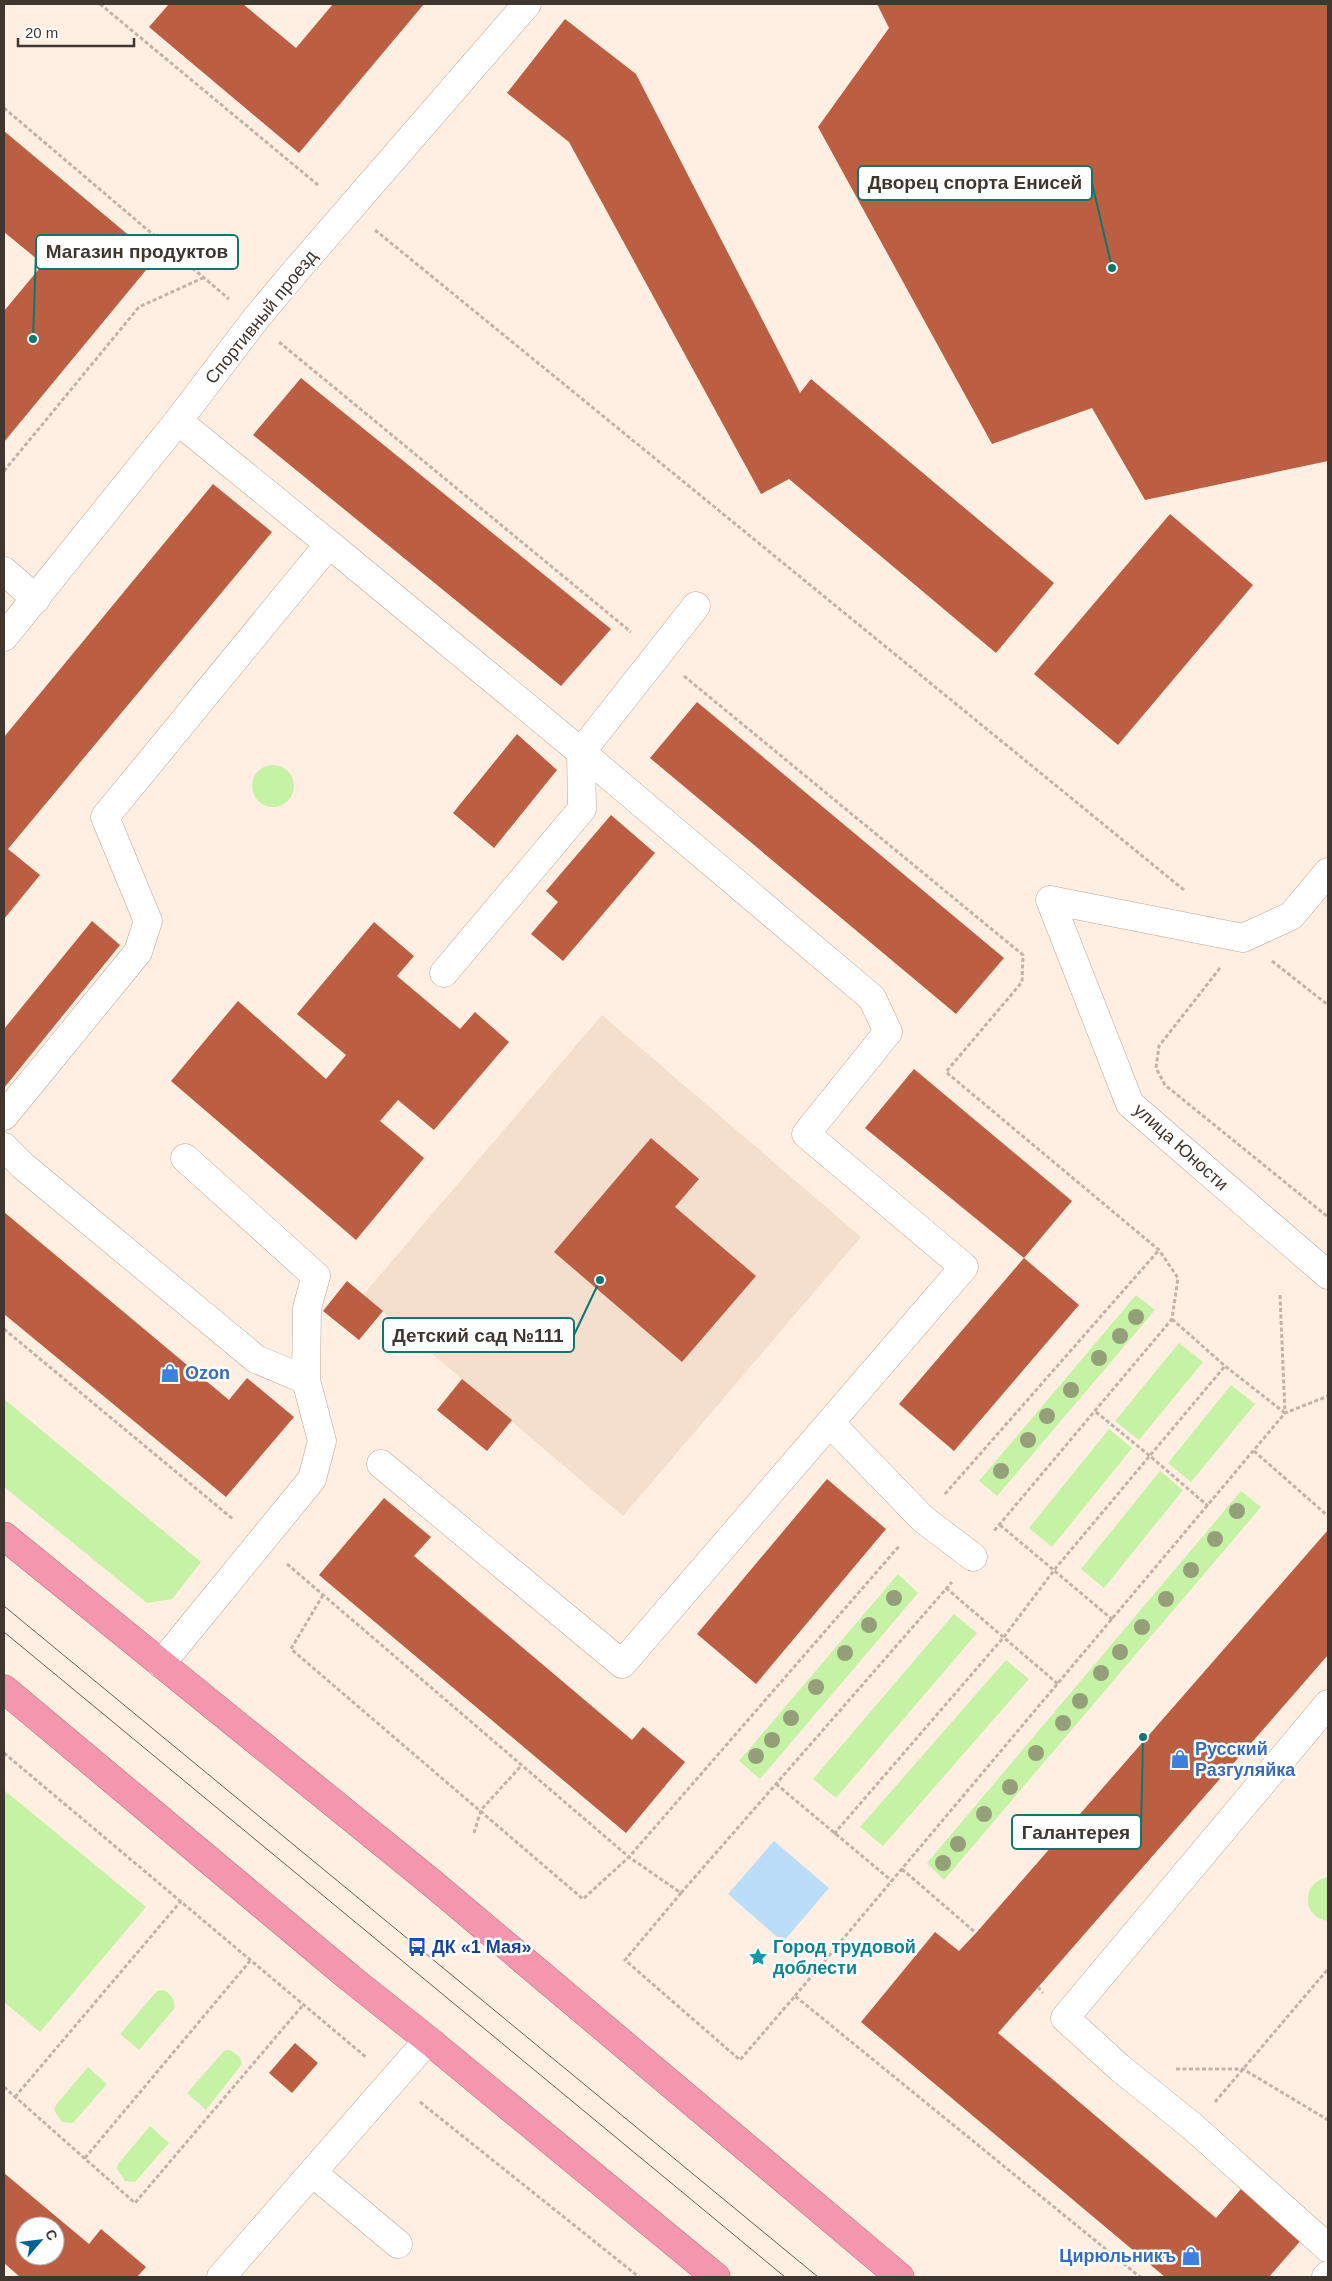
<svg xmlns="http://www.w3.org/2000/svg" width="1332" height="2281" font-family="Arial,sans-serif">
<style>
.built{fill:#f4dece}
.green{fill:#c6f2a6}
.water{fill:#badef7}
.building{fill:#bc5e42;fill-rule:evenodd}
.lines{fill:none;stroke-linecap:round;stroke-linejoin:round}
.minor-casing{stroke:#baa698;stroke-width:29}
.highway-casing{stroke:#b57482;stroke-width:29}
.path{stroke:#c1b3a9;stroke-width:3;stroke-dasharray:4 2.5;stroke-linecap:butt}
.minor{stroke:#fff;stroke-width:28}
.highway{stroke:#f496ae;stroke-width:28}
.tram{stroke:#685d56;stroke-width:1}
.tree{fill:#959f79}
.labels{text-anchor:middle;stroke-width:5;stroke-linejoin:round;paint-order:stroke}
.street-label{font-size:18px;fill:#3f3630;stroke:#fff}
.shop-label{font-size:18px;font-weight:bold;fill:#366cbe;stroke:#fff;text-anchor:start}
.transit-label{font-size:18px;font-weight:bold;fill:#164399;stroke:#fff;text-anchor:start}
.culture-label{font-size:18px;font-weight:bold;fill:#0d838f;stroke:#fff;text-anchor:start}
.leader{fill:none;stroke:#0f766e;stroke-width:2}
.callout-dot{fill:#0f766e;stroke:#fff;stroke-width:2}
.callout{fill:#fff;stroke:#0f766e;stroke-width:2}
.callout-label{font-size:19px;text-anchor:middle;font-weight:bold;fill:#3f3630}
</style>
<rect width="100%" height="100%" fill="#ffeee2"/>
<path class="built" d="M 602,1015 L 861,1237 L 623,1516 L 363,1295 Z"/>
<path class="green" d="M252 786a21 21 0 1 1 42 0a21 21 0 1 1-42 0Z
M 1136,1295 L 1155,1310 L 997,1496 L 979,1481 Z
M 1179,1343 L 1203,1362 L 1139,1440 L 1115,1421 Z
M 1231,1385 L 1255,1404 L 1191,1482 L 1168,1463 Z
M 4,1399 L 201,1562 L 172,1599 L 147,1603 L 4,1487 Z
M 1109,1429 L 1132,1448 L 1052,1547 L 1029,1528 Z
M 1160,1471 L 1183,1490 L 1104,1588 L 1081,1569 Z
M 1241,1491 L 1261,1507 L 944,1880 L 927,1863 Z
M 898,1574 L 918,1593 L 760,1779 L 739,1761 Z
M 954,1614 L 977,1633 L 836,1798 L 813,1779 Z
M 1006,1660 L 1029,1679 L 883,1846 L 860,1827 Z
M 4,1790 L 146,1907 L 40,2032 L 4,2002 Z
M 1328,1877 L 1328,1921 C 1301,1917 1301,1882 1328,1877 Z
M 163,1990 C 171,1993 176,2001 174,2009 L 139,2050 L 120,2034 L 157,1991 Z
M 230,2050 L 240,2057 L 242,2064 L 206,2110 L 187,2093 L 224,2051 Z
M 88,2067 L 107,2084 L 73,2123 L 62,2122 L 54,2110 L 56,2105 Z
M 150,2126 L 169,2143 L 135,2182 L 125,2181 L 117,2169 L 118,2164 Z"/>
<path class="water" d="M 774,1841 L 829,1888 L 783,1942 L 728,1894 Z"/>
<path class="building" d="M 169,4 L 243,4 L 296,48 L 333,4 L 424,4 L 299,153 L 149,27 Z
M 877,4 L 1328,4 L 1328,461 L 1145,500 L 1092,408 L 992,444 L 818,127 L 889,28 Z
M 565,19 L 636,74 L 800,393 L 811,379 L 1054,583 L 996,653 L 789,479 L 761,494 L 569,142 L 507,93 Z
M 4,131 L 156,258 L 4,442 L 4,311 L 43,264 L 4,232 Z
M 301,378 L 611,629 L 561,686 L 253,435 Z
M 213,484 L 272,532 L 8,849 L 40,875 L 4,919 L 4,737 Z
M 1170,514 L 1253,585 L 1118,745 L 1034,674 Z
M 697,702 L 1004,958 L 956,1014 L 650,758 Z
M 517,734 L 557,770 L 494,848 L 453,813 Z
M 611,815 L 655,853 L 563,961 L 531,934 L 558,902 L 546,891 Z
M 92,921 L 120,945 L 4,1088 L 4,1029 Z
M 374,922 L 414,956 L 397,976 L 460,1029 L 475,1012 L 509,1042 L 434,1130 L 398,1100 L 380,1121 L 424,1158 L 356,1240 L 171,1081 L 238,1001 L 326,1079 L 346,1055 L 297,1014 Z
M 914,1069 L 1072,1201 L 1024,1258 L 865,1128 Z
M 651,1138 L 699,1179 L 675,1207 L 756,1276 L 682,1362 L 554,1252 Z
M 4,1212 L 229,1400 L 247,1378 L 294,1417 L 226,1497 L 4,1314 Z
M 1024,1258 L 1079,1305 L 954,1451 L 899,1404 Z
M 347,1281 L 383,1311 L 359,1340 L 323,1311 Z
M 462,1379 L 512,1420 L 487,1451 L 437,1410 Z
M 827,1479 L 886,1529 L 756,1684 L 697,1634 Z
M 384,1498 L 431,1537 L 414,1556 L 632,1740 L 643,1727 L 685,1762 L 626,1833 L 319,1575 Z
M 1328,1530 L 1328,1655 L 998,2033 L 1216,2218 L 1241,2189 L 1302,2239 L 1269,2277 L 1165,2277 L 861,2022 L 935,1932 L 959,1951 L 976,1933 Z
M 295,2043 L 318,2063 L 292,2093 L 269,2073 Z
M 4,2173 L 89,2244 L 101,2229 L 146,2267 L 137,2277 L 20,2277 L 4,2263 ZM 25,2226 L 55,2226 L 55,2256 L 25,2256 Z"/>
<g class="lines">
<g class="minor-casing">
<path id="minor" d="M 178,421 L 329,544
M 4,571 L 36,599
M 4,637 L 178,421 L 254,321 L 294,273 L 527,4
M 1050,900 L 1130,1104 L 1328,1275
M 1050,900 L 1243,938 L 1291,916 L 1328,872
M 4,1116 L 138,952 L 148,921 L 105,817 L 329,544 L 581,752 L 582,809 L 444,973
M 4,1147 L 23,1166 L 256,1359 L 306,1380 L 322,1441 L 312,1479 L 161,1664
M 185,1158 L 316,1276 L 307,1308 L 306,1380
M 831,1424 L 923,1519 L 973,1557
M 381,1464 L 622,1664 L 964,1267 L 806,1134 L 888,1032 L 872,998 L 581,752 L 696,606
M 1328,1704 L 1065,2018 L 1120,2068 L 1193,2127 L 1328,2248
M 313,2173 L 398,2244
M 221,2277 L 428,2040
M 1326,2277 L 1328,2275"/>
</g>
<g class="highway-casing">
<path id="highway" d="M 4,1536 L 432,1883 L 900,2277
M 4,1689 L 350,1978 L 428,2040 L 716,2277"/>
</g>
<path class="path" d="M 100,4 L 318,185
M 4,108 L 229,299
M 375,230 L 1184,890
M 279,342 L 631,632
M 4,471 L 139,307 L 205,277
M 684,676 L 1023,955 L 1022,982 L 946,1072 L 1159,1250 L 1178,1278 L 1172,1319 L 994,1531
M 1272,961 L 1328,1005
M 1220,968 L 1159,1046 L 1156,1068 L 1165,1085 L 1328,1217
M 1280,1295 L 1285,1413
M 1172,1319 L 1225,1366 L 1285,1413
M 4,1329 L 234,1520
M 1096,1412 L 1150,1456 L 1208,1506
M 1254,1451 L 1328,1516
M 945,1494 L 1159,1250
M 1000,1525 L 1113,1620
M 287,1564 L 629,1857 L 681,1893 L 625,1960 L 740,2060 L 795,1996 L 1140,2277
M 946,1588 L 1058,1684
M 323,1595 L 291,1649 L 583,1899 L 629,1857 L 900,1545
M 4,1753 L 367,2058
M 776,1784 L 892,1881
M 474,1833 L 481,1810 L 521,1766
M 834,1834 L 1003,1638 L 1055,1569 L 1225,1366
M 902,1869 L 976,1933
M 681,1893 L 952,1582
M 1038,1987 L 1043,1993
M 795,1996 L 1285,1413 L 1328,1396
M 1176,2069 L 1243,2069 L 1328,2120
M 4,2087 L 135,2203 L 303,2005
M 15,2097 L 181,1901
M 420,2102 L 639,2277
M 1215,2102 L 1328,1969
M 85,2158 L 250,1961"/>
<use href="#minor" class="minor"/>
<use href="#highway" class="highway"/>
<path class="tram" d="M 4,1606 L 818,2277
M 4,1632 L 785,2277"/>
</g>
<g class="tree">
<circle cx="1136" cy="1317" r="8"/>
<circle cx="1120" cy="1336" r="8"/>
<circle cx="1099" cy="1358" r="8"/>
<circle cx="1071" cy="1390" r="8"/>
<circle cx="1047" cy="1416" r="8"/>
<circle cx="1028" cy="1440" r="8"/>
<circle cx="1001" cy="1471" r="8"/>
<circle cx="1237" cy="1511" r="8"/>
<circle cx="1215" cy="1539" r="8"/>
<circle cx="1191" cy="1570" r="8"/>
<circle cx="894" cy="1598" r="8"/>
<circle cx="1166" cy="1599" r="8"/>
<circle cx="869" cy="1625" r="8"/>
<circle cx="1142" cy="1627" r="8"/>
<circle cx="1120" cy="1652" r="8"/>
<circle cx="845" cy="1653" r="8"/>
<circle cx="1101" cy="1673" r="8"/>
<circle cx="816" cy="1687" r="8"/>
<circle cx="1080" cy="1701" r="8"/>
<circle cx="791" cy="1718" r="8"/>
<circle cx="1063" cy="1723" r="8"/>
<circle cx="772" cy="1740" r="8"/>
<circle cx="1036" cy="1753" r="8"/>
<circle cx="756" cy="1756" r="8"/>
<circle cx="1010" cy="1787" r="8"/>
<circle cx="984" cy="1814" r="8"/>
<circle cx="958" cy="1844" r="8"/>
<circle cx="943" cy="1863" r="8"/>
</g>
<defs>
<g id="shop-bare" transform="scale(1.5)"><path d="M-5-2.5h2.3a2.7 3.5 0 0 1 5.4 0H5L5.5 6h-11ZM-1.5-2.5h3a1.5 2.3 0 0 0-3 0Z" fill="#3f7fe0" stroke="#fff" stroke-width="2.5" paint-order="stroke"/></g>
<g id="bus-bare" transform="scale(1.5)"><path d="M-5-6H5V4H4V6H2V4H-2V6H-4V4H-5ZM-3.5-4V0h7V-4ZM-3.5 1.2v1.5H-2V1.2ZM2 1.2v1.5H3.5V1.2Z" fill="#1a4fb4" stroke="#fff" stroke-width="2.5" paint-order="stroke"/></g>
<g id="sight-bare" transform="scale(1.5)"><path d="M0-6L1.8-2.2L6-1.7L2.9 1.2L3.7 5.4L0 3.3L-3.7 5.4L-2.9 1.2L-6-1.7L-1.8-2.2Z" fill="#0f9aa8" stroke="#fff" stroke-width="2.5" paint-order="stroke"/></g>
</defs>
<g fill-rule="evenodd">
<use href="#shop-bare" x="170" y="1373"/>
<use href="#shop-bare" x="1180" y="1759"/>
<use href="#bus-bare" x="417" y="1947"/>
<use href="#sight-bare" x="758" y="1957"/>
<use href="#shop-bare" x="1191" y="2256"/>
</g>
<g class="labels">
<g class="street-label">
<text transform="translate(261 317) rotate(-51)" y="6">Спортивный проезд</text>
<text transform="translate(1181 1147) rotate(42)" y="6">улица Юности</text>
</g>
<g class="shop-label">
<text x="185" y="1379">Ozon</text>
<text x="1195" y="1755">Русский<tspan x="1195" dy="21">Разгуляйка</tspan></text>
<text x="1176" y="2262" text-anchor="end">Цирюльникъ</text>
</g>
<g class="transit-label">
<text x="432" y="1953">ДК «1 Мая»</text>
</g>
<g class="culture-label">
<text x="773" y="1953">Город трудовой<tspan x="773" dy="21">доблести</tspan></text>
</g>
</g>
<path class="leader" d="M1112 268L1092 183M33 339L36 252M600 1280L574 1335M1143 1737L1141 1832"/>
<g class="callout-dot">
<circle cx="1112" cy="268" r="5"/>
<circle cx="33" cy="339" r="5"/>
<circle cx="600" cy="1280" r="5"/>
<circle cx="1143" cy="1737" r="5"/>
</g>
<g class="callout">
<rect x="858" y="166" width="234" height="34" rx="5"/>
<rect x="36" y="235" width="202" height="34" rx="5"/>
<rect x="383" y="1318" width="191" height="34" rx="5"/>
<rect x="1012" y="1815" width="129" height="34" rx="5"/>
</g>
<g class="callout-label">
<text x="975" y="189">Дворец спорта Енисей</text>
<text x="137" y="258">Магазин продуктов</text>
<text x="478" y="1342">Детский сад №111</text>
<text x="1076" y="1839">Галантерея</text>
</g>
<rect width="1332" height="2281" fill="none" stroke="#3f3630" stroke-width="10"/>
<g transform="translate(40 2241) rotate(62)"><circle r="24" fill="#ffffff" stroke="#b2afac"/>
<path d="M0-4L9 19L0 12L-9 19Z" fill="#016291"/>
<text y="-8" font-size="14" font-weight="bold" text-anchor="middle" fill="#3f3630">С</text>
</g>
<path d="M18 38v8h116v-8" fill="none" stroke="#3f3630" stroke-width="2.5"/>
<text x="25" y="38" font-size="15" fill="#3f3630" stroke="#ffffff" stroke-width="4" paint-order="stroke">20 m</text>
</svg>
